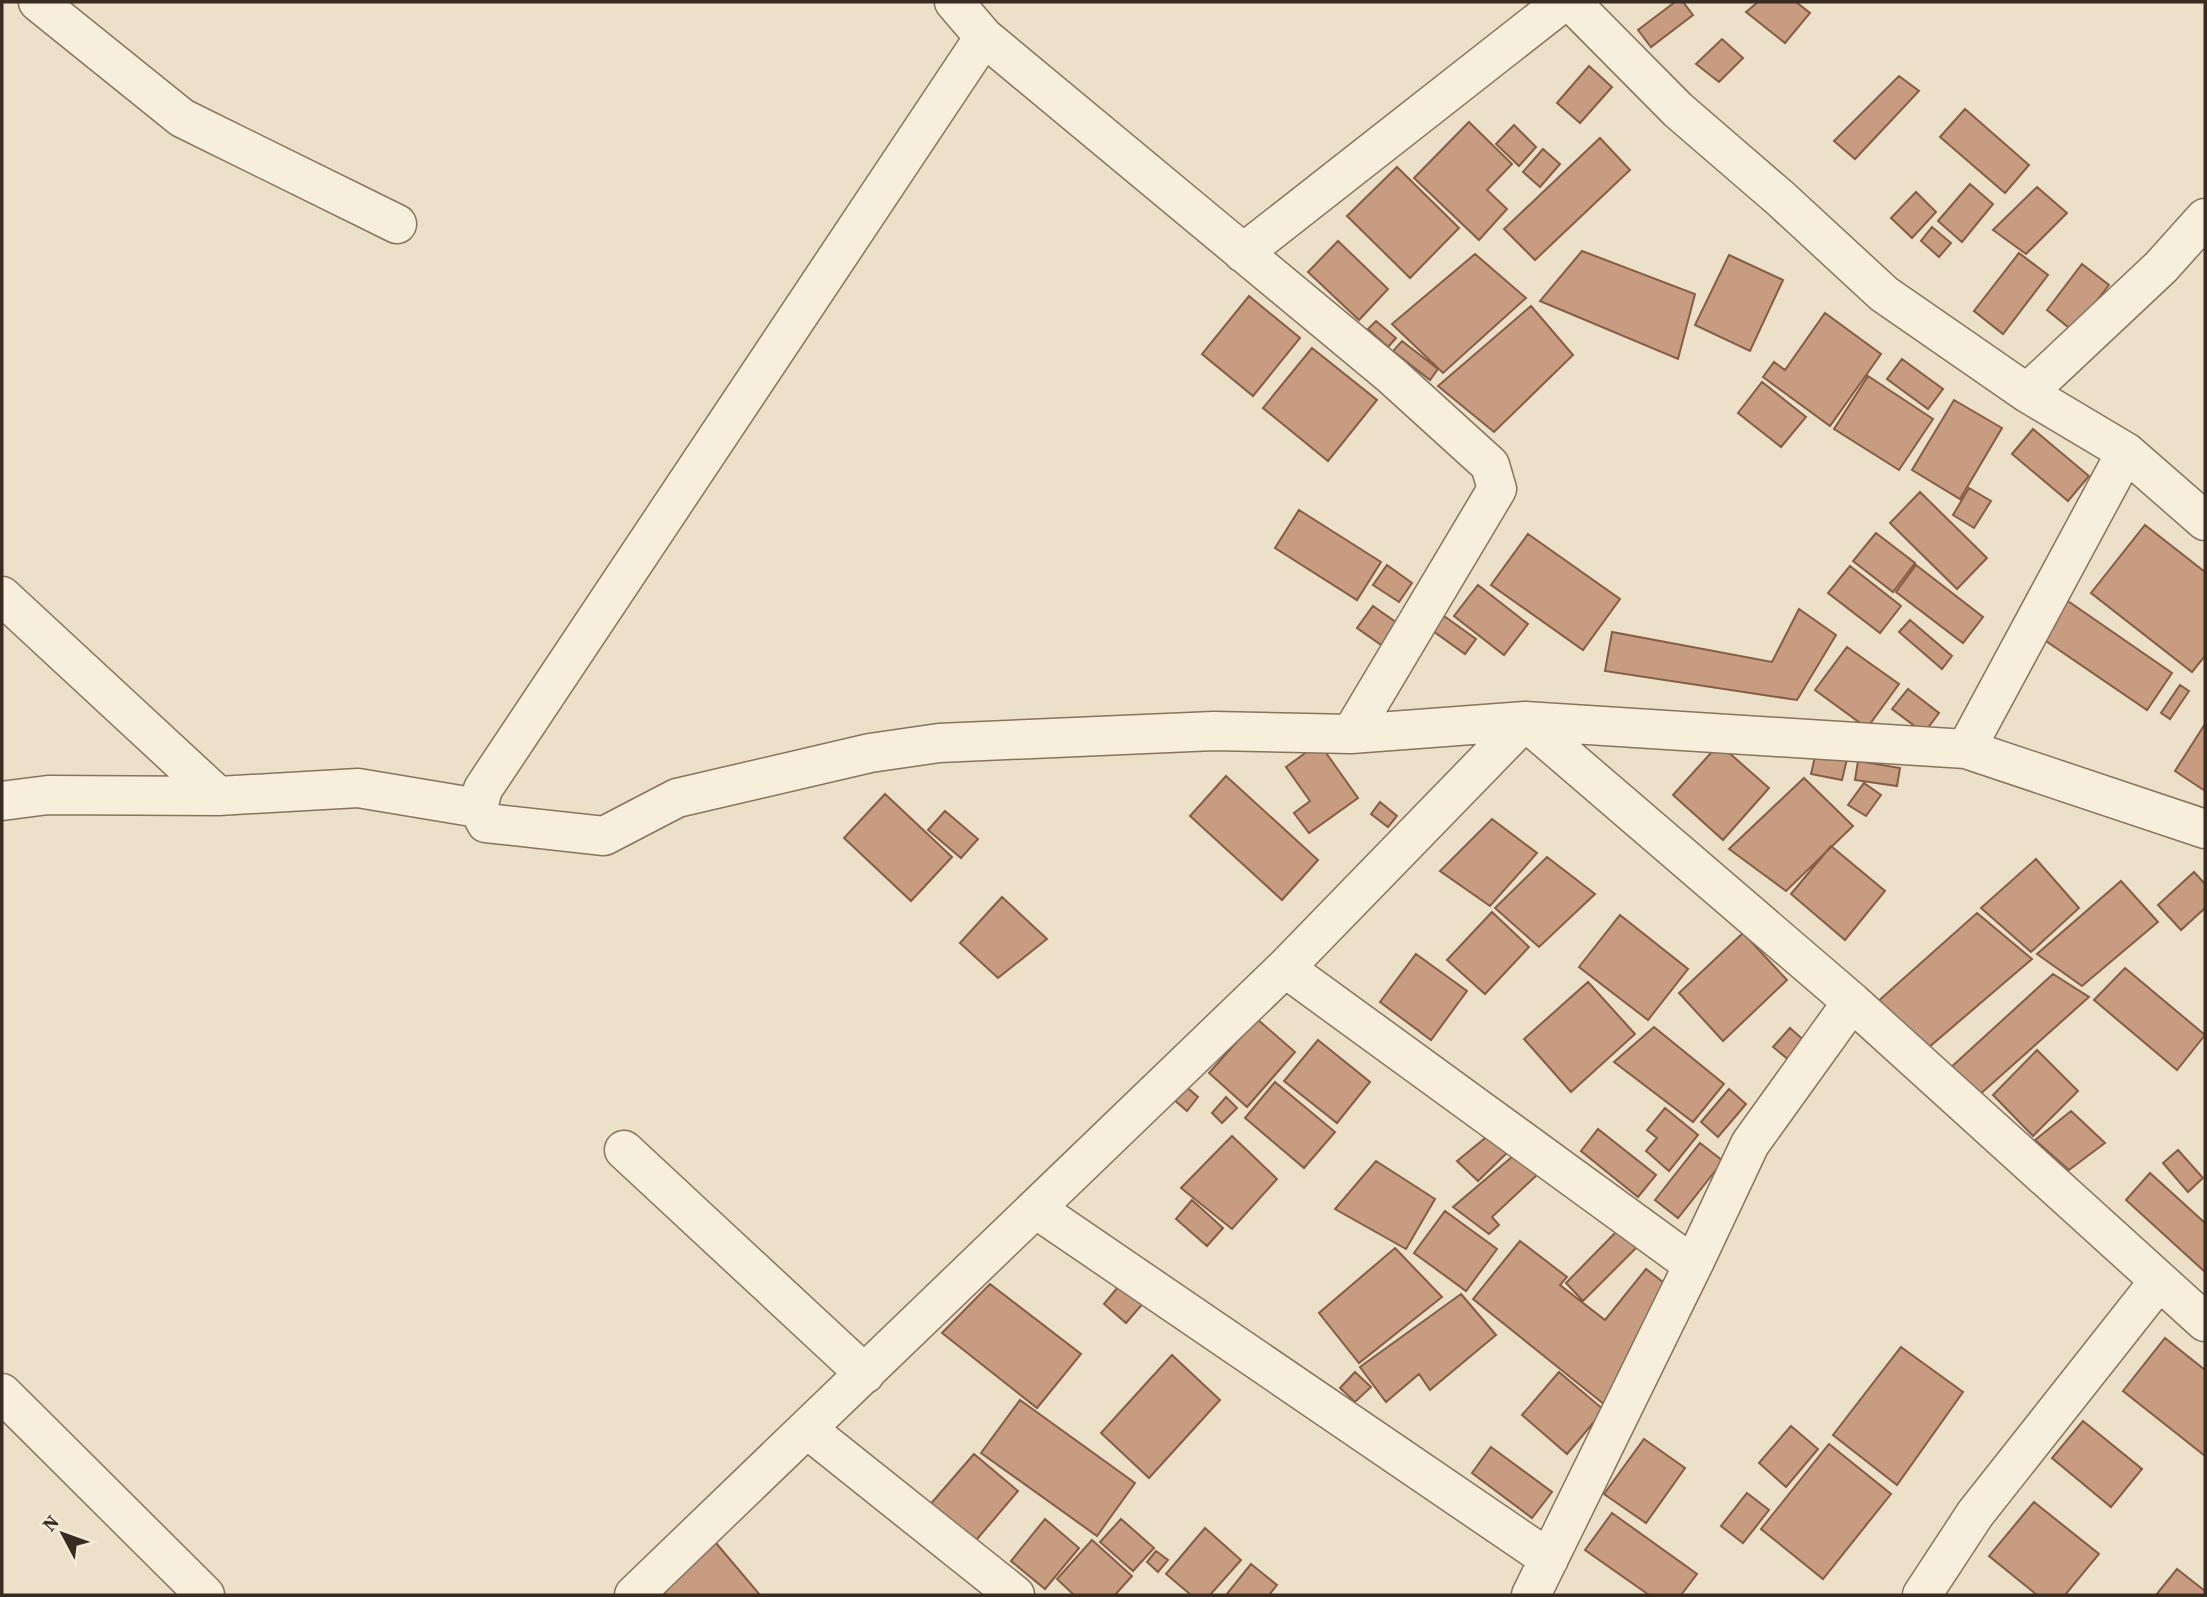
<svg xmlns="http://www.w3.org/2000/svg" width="2207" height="1597" font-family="'Source Serif 4',serif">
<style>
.building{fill:#c89c80;stroke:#855d45;stroke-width:2}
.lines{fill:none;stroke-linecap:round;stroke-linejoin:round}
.minor-casing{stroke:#87735e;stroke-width:41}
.minor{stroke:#f7eedb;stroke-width:38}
</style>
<rect width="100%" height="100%" fill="#ece0c8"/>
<path class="building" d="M 1675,2 L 1683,2 L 1693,15 L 1651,47 L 1638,30 Z
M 1758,2 L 1796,2 L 1810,13 L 1785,43 L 1746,12 Z
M 1722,39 L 1743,58 L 1719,82 L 1696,64 Z
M 1589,66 L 1612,87 L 1580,123 L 1557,103 Z
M 1899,76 L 1919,91 L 1855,159 L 1834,141 Z
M 1965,109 L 2029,165 L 2005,193 L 1940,137 Z
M 1469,122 L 1512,164 L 1487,190 L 1507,209 L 1479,240 L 1414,178 Z
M 1514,125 L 1536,147 L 1519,166 L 1496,144 Z
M 1600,138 L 1630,170 L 1535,260 L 1504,229 Z
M 1543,149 L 1560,164 L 1540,187 L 1523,172 Z
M 1397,167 L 1459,228 L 1410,278 L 1347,216 Z
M 1970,184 L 1993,204 L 1962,242 L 1938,221 Z
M 2037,187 L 2067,213 L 2026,254 L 1993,230 Z
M 1916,192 L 1936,212 L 1912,238 L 1891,218 Z
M 1932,227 L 1951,243 L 1939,257 L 1921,241 Z
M 1338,241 L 1388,289 L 1359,320 L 1308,272 Z
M 1582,251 L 1695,294 L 1678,359 L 1540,301 Z
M 2019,253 L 2048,275 L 2003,334 L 1974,311 Z
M 1475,254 L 1526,298 L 1443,373 L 1392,324 Z
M 1729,255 L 1783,280 L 1750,351 L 1695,325 Z
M 2082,264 L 2109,285 L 2073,331 L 2047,310 Z
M 1249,296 L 1300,338 L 1253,396 L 1202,354 Z
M 1531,306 L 1573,355 L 1494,432 L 1438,386 Z
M 1825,313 L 1881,354 L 1830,426 L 1763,377 L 1774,362 L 1785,370 Z
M 1376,321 L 1396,338 L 1388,347 L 1368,329 Z
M 1402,341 L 1438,369 L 1430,380 L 1393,351 Z
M 1312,348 L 1377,400 L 1328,461 L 1263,408 Z
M 1902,359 L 1943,389 L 1928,409 L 1887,379 Z
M 1868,376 L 1933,419 L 1899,470 L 1834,429 Z
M 1762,382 L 1806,417 L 1781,447 L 1738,413 Z
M 1954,400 L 2002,428 L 1960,499 L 1912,470 Z
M 2033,429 L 2089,476 L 2068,501 L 2012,454 Z
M 1969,488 L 1991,501 L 1974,528 L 1953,515 Z
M 1920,492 L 1987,558 L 1957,589 L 1890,523 Z
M 1299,510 L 1381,562 L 1357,600 L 1275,548 Z
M 2145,525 L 2205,572 L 2205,656 L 2192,672 L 2091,593 Z
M 1876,533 L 1915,563 L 1893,592 L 1853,561 Z
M 1528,534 L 1620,599 L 1583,650 L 1491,585 Z
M 1387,565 L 1412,583 L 1399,602 L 1373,585 Z
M 1916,565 L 1983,617 L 1963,643 L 1896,592 Z
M 1850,566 L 1901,606 L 1880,633 L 1828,593 Z
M 1478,585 L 1528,624 L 1504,655 L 1454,616 Z
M 2065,599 L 2172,673 L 2147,710 L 2040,637 Z
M 1373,606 L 1400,625 L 1384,647 L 1357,628 Z
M 1799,609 L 1836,635 L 1797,700 L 1605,671 L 1612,632 L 1772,662 Z
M 1444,616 L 1476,639 L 1465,654 L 1433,631 Z
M 1910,620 L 1952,656 L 1942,669 L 1899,632 Z
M 1847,647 L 1899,684 L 1867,728 L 1815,690 Z
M 2180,685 L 2189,691 L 2170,719 L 2161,713 Z
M 1908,689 L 1939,713 L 1924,733 L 1892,709 Z
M 2205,724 L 2205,791 L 2175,771 Z
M 1319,743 L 1358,798 L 1309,833 L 1294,813 L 1310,801 L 1286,767 Z
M 1719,744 L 1769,788 L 1723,840 L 1673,795 Z
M 1816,752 L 1847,759 L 1842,780 L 1811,774 Z
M 1858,761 L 1900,768 L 1897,786 L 1855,780 Z
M 1226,776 L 1318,860 L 1282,900 L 1190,816 Z
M 1804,778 L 1853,826 L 1786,891 L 1729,849 Z
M 1864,783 L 1881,795 L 1866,816 L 1848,805 Z
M 885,794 L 952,857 L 911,901 L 844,838 Z
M 1380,802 L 1397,816 L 1388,827 L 1371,814 Z
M 945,811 L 978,839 L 961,858 L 928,830 Z
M 1492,819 L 1537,853 L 1490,906 L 1440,871 Z
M 1831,846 L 1885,891 L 1845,940 L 1791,894 Z
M 1547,857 L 1595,894 L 1539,947 L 1495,908 Z
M 2036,859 L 2079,908 L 2031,952 L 1981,908 Z
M 2194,872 L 2205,884 L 2205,908 L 2181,930 L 2158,905 Z
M 2121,881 L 2158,922 L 2082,986 L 2037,954 Z
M 1002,897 L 1047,939 L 998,978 L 960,943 Z
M 1492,912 L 1529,947 L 1485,994 L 1447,960 Z
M 1977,913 L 2032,959 L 1921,1054 L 1876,1003 Z
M 1620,915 L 1688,969 L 1648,1020 L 1579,967 Z
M 1743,933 L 1787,980 L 1723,1041 L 1679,993 Z
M 1416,954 L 1467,991 L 1431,1040 L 1380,1002 Z
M 2125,968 L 2205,1035 L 2177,1070 L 2094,1000 Z
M 2053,974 L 2089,997 L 1977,1097 L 1948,1070 Z
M 1588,982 L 1635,1034 L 1571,1092 L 1524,1039 Z
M 1257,1019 L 1295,1052 L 1247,1107 L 1209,1073 Z
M 1654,1027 L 1724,1084 L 1693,1122 L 1614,1062 Z
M 1790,1028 L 1807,1043 L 1790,1061 L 1773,1047 Z
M 1318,1040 L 1370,1082 L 1337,1123 L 1284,1081 Z
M 2037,1050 L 2078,1091 L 2033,1136 L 1993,1095 Z
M 1275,1082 L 1335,1132 L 1304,1168 L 1245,1118 Z
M 1183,1084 L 1198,1097 L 1187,1111 L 1172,1098 Z
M 1729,1089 L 1746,1104 L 1718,1137 L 1701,1122 Z
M 1226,1097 L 1237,1108 L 1222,1123 L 1212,1113 Z
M 1665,1108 L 1698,1135 L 1669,1171 L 1646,1151 L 1657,1138 L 1647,1130 Z
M 2071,1111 L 2105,1143 L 2069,1170 L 2035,1140 Z
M 1598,1129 L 1656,1175 L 1638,1197 L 1581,1151 Z
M 1495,1130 L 1511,1149 L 1478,1181 L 1457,1161 Z
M 1232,1136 L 1277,1179 L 1232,1229 L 1181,1188 Z
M 1700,1143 L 1723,1161 L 1678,1218 L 1655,1200 Z
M 2178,1150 L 2203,1178 L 2188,1192 L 2163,1163 Z
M 1519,1151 L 1538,1174 L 1492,1217 L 1499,1225 L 1489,1234 L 1453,1207 Z
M 1376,1161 L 1435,1199 L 1406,1249 L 1335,1209 Z
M 2150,1173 L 2205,1223 L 2205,1272 L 2126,1200 Z
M 1192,1200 L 1223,1228 L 1207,1246 L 1176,1219 Z
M 1445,1211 L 1497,1249 L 1466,1291 L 1414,1253 Z
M 1619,1229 L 1637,1247 L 1583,1301 L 1566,1283 Z
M 1520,1241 L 1567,1277 L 1560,1285 L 1605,1320 L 1646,1269 L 1676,1292 L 1615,1413 L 1473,1299 Z
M 1395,1248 L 1442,1297 L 1359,1363 L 1319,1313 Z
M 1123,1281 L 1145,1301 L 1126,1323 L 1104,1304 Z
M 990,1284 L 1081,1354 L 1037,1408 L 942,1333 Z
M 1461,1294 L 1496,1335 L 1430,1390 L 1419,1374 L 1386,1402 L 1360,1367 Z
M 2165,1338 L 2205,1370 L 2205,1456 L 2123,1391 Z
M 1901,1347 L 1963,1392 L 1897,1485 L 1833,1435 Z
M 1172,1355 L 1220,1400 L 1149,1478 L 1101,1433 Z
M 1355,1372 L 1371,1387 L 1355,1402 L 1340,1388 Z
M 1559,1372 L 1604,1410 L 1567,1454 L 1522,1415 Z
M 1020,1400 L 1135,1483 L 1097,1536 L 981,1453 Z
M 2083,1421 L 2142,1469 L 2111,1507 L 2052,1458 Z
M 1791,1426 L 1818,1449 L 1786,1487 L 1759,1463 Z
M 1644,1439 L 1685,1468 L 1646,1523 L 1604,1494 Z
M 1829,1444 L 1891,1494 L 1823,1579 L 1761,1529 Z
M 1491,1447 L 1552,1492 L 1532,1518 L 1472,1473 Z
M 974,1454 L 1018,1491 L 972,1545 L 928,1507 Z
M 1747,1493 L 1769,1510 L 1743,1543 L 1721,1526 Z
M 2034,1502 L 2099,1554 L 2065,1595 L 2037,1595 L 1989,1556 Z
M 1612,1513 L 1697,1574 L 1681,1595 L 1649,1595 L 1585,1550 Z
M 1045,1519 L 1079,1548 L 1045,1589 L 1011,1561 Z
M 1121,1519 L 1154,1548 L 1133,1571 L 1100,1542 Z
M 1205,1528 L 1241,1560 L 1210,1595 L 1191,1595 L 1166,1574 Z
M 1092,1540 L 1132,1576 L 1115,1595 L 1074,1595 L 1057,1579 Z
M 716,1543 L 760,1595 L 666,1595 L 661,1589 Z
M 1156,1551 L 1168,1560 L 1158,1572 L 1147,1562 Z
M 1251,1564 L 1277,1585 L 1269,1595 L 1226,1595 Z
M 2177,1569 L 2205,1591 L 2205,1595 L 2156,1595 Z"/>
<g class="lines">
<g class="minor-casing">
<path id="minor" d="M 38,2 L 182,118 L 397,224
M 954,2 L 984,37 L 1392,376 L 1490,465 L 1497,489 L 1351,734
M 1571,2 L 1678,110 L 1780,198 L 1884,294 L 2027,393 L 2126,452 L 2205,521
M 1243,253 L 1563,2
M 2027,393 L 2161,267 L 2205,218
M 2,596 L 218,796
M 1966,749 L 2126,452
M 2,801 L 48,795 L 218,796 L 358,788 L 478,808
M 1285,968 L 1525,721 L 1966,749 L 2205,829
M 1852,1002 L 2205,1322
M 624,1150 L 865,1374
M 1036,1209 L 1549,1559
M 2,1393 L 205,1595
M 807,1429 L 1015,1595
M 634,1595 L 1285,968 L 1693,1265 L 1750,1144 L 1852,1002 L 1525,721 L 1351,734 L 1214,731 L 939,743 L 870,753 L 677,798 L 604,836 L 486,823 L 478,808 L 483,789 L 984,37
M 1531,1595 L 1693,1265
M 1922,1595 L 1975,1514 L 2159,1281"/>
</g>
<use href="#minor" class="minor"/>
</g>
<rect width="2207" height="1597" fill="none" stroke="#382b21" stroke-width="7"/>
<g transform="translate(63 1534) rotate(311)" stroke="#f4ebd7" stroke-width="5" paint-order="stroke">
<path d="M0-5L12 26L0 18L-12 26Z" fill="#382b21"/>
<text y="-10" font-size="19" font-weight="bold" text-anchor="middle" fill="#382b21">N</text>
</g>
</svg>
